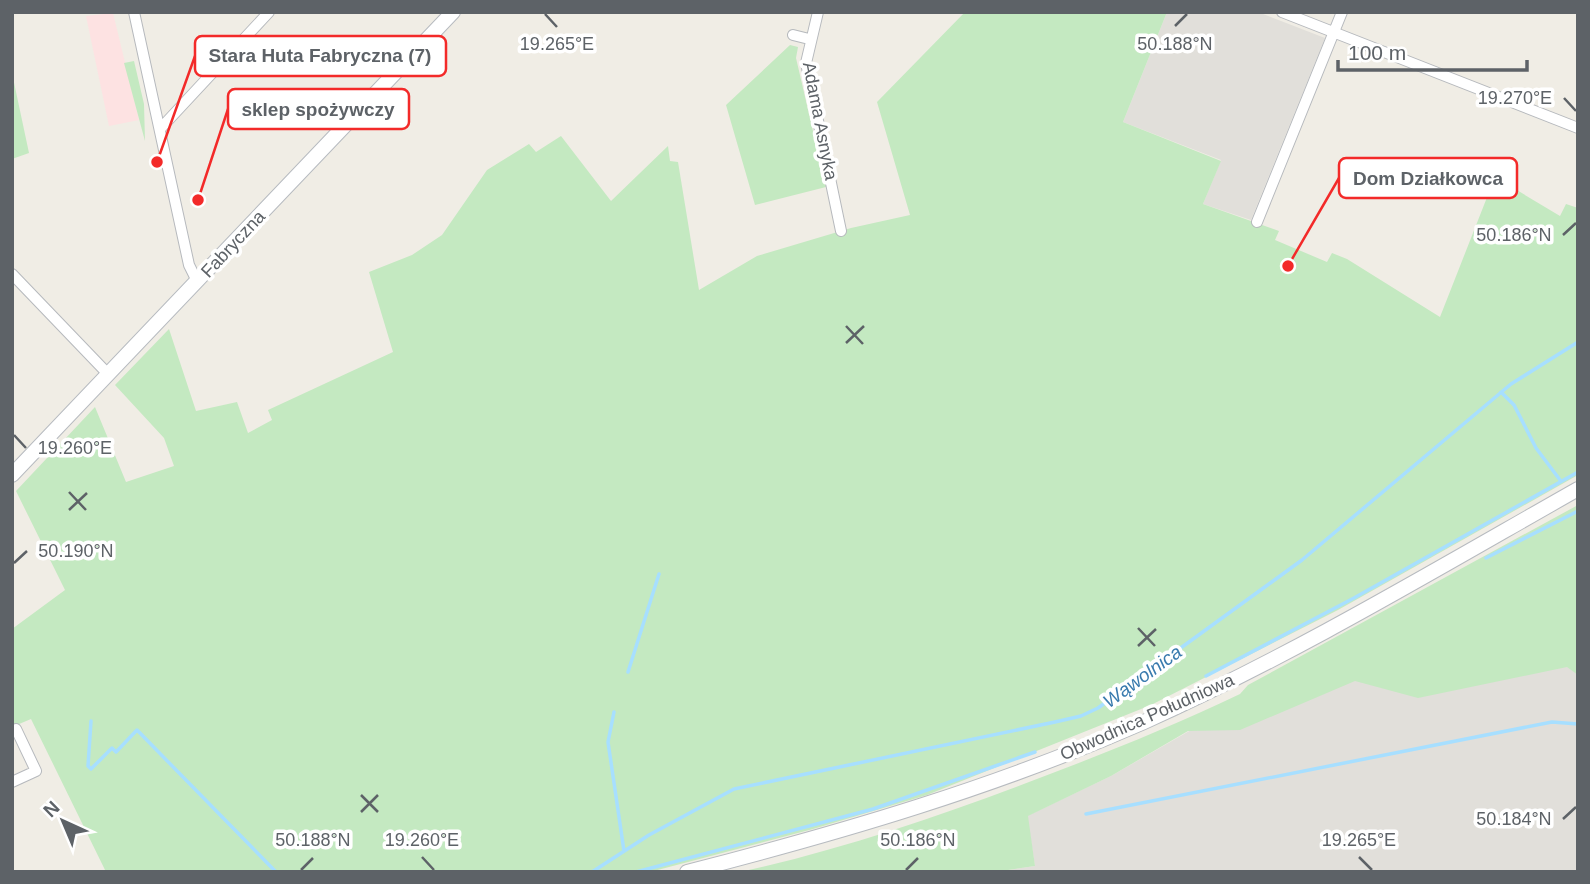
<svg xmlns="http://www.w3.org/2000/svg" width="1590" height="884" font-family="Arial,sans-serif">
<style>
.industrial{fill:#e1dfda}
.medical{fill:#fde2e2}
.green{fill:#c4e9c1}
.lines{fill:none;stroke-linecap:round;stroke-linejoin:round}
.stream{stroke:#a7dfff;stroke-width:3.5}
.street-casing{stroke:#b6b9bd;stroke-width:12}
.secondary-casing{stroke:#b7bbc0;stroke-width:16}
.street{stroke:#fff;stroke-width:10}
.secondary{stroke:#fff;stroke-width:14}
.ticks{fill:none;stroke:#5d6267;stroke-width:2.5}
.labels{text-anchor:middle;stroke-width:7;stroke-linejoin:round;paint-order:stroke}
.street-label{font-size:18px;fill:#5d6267;stroke:#fff}
.water-label{font-size:19px;font-style:italic;fill:#3a7bae;stroke:#fff}
.ticks-label{font-size:18px;text-anchor:middle;fill:#5d6267;stroke:#fff;stroke-width:7;stroke-linejoin:round;paint-order:stroke}
.leader{fill:none;stroke:#f32a29;stroke-width:2.5}
.callout-dot{fill:#f32a29;stroke:#fff;stroke-width:2.5}
.callout{fill:#fff;stroke:#f32a29;stroke-width:2.5}
.callout-label{font-size:19px;text-anchor:middle;font-weight:bold;fill:#5d6267}
</style>
<rect width="100%" height="100%" fill="#f0ede5"/>
<path class="industrial" d="M 1167,12 L 1258,12 L 1325,38 L 1251,220 L 1203,204 L 1221,160 L 1123,122 Z
M 1578,561 L 1578,872 L 995,872 L 1035,866 L 1027,816 L 1111,776 L 1271,684 Z"/>
<path class="medical" d="M 113,13 L 139,120 L 109,126 L 86,16 Z"/>
<path class="green" d="M 965,12 L 1167,12 L 1123,122 L 1221,161 L 1203,204 L 1279,231 L 1275,240 L 1327,262 L 1332,253 L 1347,259 L 1440,317 L 1495,177 L 1560,216 L 1566,204 L 1578,208 L 1578,475 L 1338,610 L 1151,705 L 927,795 L 813,829 L 650,872 L 106,872 L 31,719 L 12,727 L 12,629 L 65,590 L 16,491 L 95,407 L 126,482 L 174,466 L 164,438 L 115,385 L 169,329 L 196,411 L 237,402 L 248,433 L 272,420 L 268,410 L 393,352 L 369,272 L 412,255 L 442,235 L 487,170 L 529,144 L 536,152 L 561,136 L 611,201 L 668,146 L 670,161 L 678,162 L 699,290 L 757,256 L 851,228 L 910,215 L 877,102 Z
M 790,45 L 798,47 L 796,58 L 826,187 L 755,205 L 726,105 Z
M 134,61 L 144,104 L 145,141 L 124,63 Z
M 12,73 L 29,153 L 12,159 Z
M 1578,505 L 1578,675 L 1567,667 L 1418,698 L 1355,681 L 1240,730 L 1188,731 L 1111,776 L 1028,816 L 1035,866 L 995,872 L 740,872 C 839,850 934,818 1029,782 C 1101,755 1171,727 1240,694 L 1248,685 Z"/>
<g class="lines">
<path class="stream" d="M 1501,392 L 1514,405 L 1536,448 L 1560,480
M 1486,558 L 1578,511
M 628,672 L 659,574
M 1206,676 L 1354,598 L 1578,472
M 614,712 L 608,742 L 624,851
M 91,721 L 88,766 L 91,769 L 112,748 L 116,752 L 137,730 L 276,872
M 1086,814 L 1552,722 L 1578,724
M 592,872 L 649,835 L 734,789 L 1055,722 L 1081,716 L 1098,708 L 1302,560 L 1511,384 L 1578,342
M 636,872 L 873,809 L 1035,752"/>
<g class="street-casing">
<path id="street" d="M 134,12 L 189,265 L 197,281
M 818,12 L 806,63 L 841,231
M 1282,12 L 1578,128
M 793,35 L 809,39
M 160,129 L 269,12
M 1257,222 L 1342,12
M 12,274 L 108,374
M 12,731 L 16,729 L 36,771 L 12,782"/>
</g>
<g class="secondary-casing">
<path id="secondary" d="M 12,475 L 453,12
M 687,872 C 843,832 996,787 1144,722 C 1293,655 1435,570 1578,489"/>
</g>
<use href="#street" class="street"/>
<use href="#secondary" class="secondary"/>
</g>
<path class="ticks" d="M 545,14 L 557,27M 1175,26 L 1187,14M 1564,98 L 1576,111M 1563,235 L 1576,223M 846,326 L 863,344M 846,343 L 864,326M 14,435 L 26,448M 69,492 L 86,510M 69,510 L 87,493M 14,563 L 27,551M 1138,628 L 1155,646M 1138,646 L 1156,629M 361,795 L 378,812M 361,812 L 378,795M 1563,819 L 1576,807M 422,857 L 434,870M 1359,857 L 1372,870M 301,870 L 313,858M 906,870 L 918,858"/>
<g class="labels">
<g class="street-label">
<text transform="translate(820 121) rotate(79)" y="6">Adama Asnyka</text>
<text transform="translate(233 244) rotate(-47)" y="6">Fabryczna</text>
<text transform="translate(1147 717) rotate(-24)" y="6">Obwodnica Południowa</text>
</g>
<g class="water-label">
<text transform="translate(1142 676) rotate(-36)" y="7">Wąwolnica</text>
</g>
</g>
<g class="ticks-label">
<text x="1175" y="50">50.188°N</text>
<text x="557" y="50">19.265°E</text>
<text x="1515" y="104">19.270°E</text>
<text x="1514" y="241">50.186°N</text>
<text x="75" y="454">19.260°E</text>
<text x="76" y="557">50.190°N</text>
<text x="1514" y="825">50.184°N</text>
<text x="422" y="846">19.260°E</text>
<text x="1359" y="846">19.265°E</text>
<text x="313" y="846">50.188°N</text>
<text x="918" y="846">50.186°N</text>
</g>
<path class="leader" d="M157 162L195 56M198 200L228 109M1288 266L1339 178"/>
<g class="callout-dot">
<circle cx="157" cy="162" r="7"/>
<circle cx="198" cy="200" r="7"/>
<circle cx="1288" cy="266" r="7"/>
</g>
<g class="callout">
<rect x="195" y="36" width="251" height="40" rx="7"/>
<rect x="228" y="89" width="181" height="40" rx="7"/>
<rect x="1339" y="158" width="178" height="40" rx="7"/>
</g>
<g class="callout-label">
<text x="320" y="62">Stara Huta Fabryczna (7)</text>
<text x="318" y="116">sklep spożywczy</text>
<text x="1428" y="185">Dom Działkowca</text>
</g>
<rect width="1590" height="884" fill="none" stroke="#5d6267" stroke-width="28"/>
<g transform="translate(63 821) rotate(316)" stroke="#ffffff" stroke-width="5" paint-order="stroke">
<path d="M0-5L12 26L0 18L-12 26Z" fill="#5d6267"/>
<text y="-10" font-size="19" font-weight="bold" text-anchor="middle" fill="#5d6267">N</text>
</g>
<path d="M1338 60v10h189v-10" fill="none" stroke="#5d6267" stroke-width="3.5"/>
<text x="1348" y="60" font-size="21" fill="#5d6267" stroke="#ffffff" stroke-width="5" paint-order="stroke">100 m</text>
</svg>
